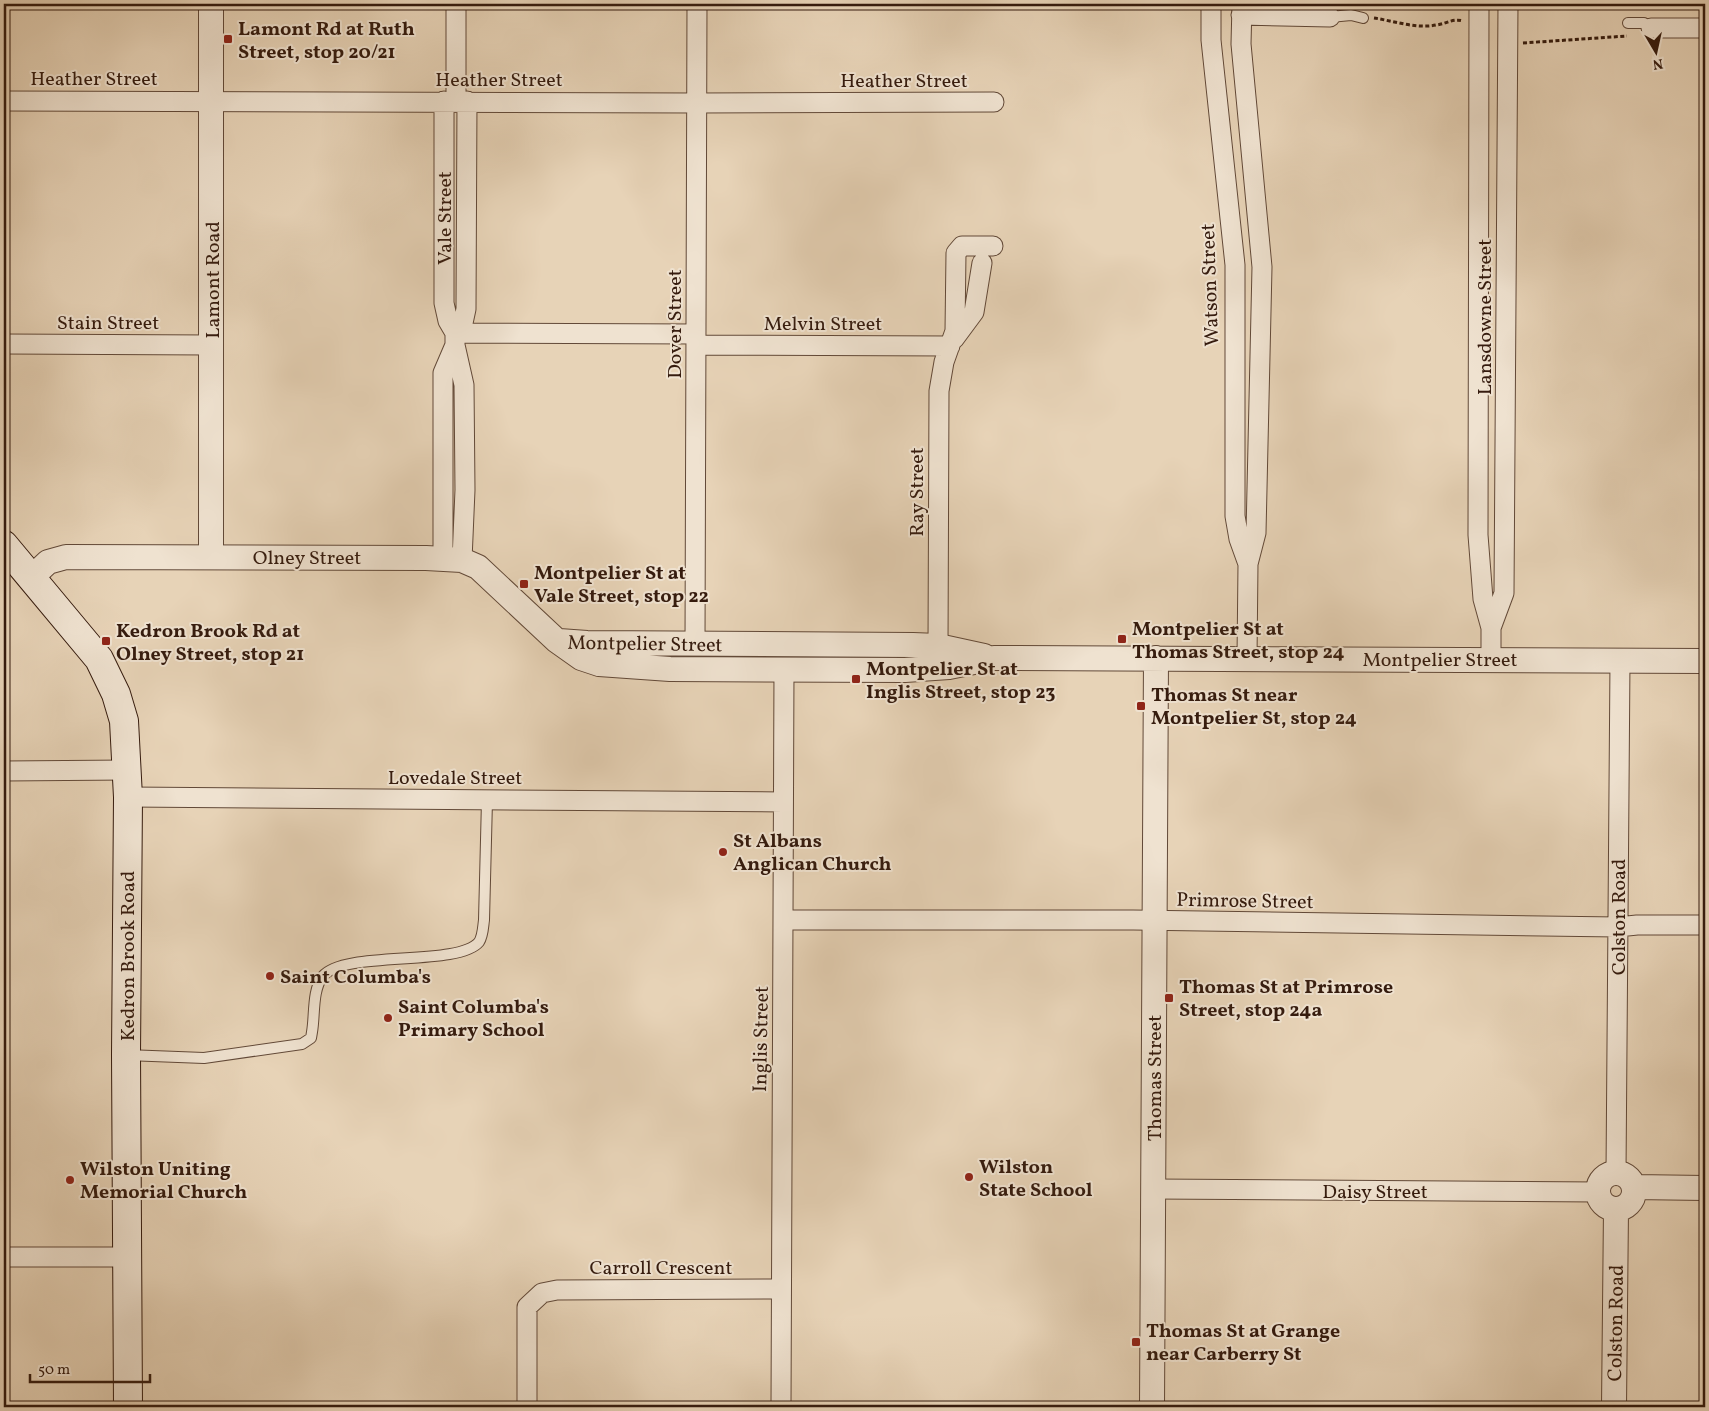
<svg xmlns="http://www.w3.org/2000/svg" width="1709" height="1411" font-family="Vollkorn,serif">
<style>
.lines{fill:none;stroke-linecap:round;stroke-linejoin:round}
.service-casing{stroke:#624938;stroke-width:12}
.minor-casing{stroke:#624938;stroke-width:21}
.tertiary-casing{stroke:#624938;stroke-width:26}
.secondary-casing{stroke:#351b0e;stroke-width:30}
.path{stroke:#351b0e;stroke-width:3;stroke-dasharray:4 2.5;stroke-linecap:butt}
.service{stroke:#efe2d0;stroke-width:10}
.minor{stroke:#efe2d0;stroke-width:19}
.tertiary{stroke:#efe2d0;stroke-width:24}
.secondary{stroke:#efe2d0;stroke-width:28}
.poi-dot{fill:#8f2418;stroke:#efe2d0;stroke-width:2}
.labels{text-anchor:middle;stroke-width:4;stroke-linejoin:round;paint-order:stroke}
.poi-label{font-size:20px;font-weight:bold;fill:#351b0e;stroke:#efe2d0;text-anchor:start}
.street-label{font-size:20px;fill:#351b0e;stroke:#efe2d0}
</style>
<rect width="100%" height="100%" fill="#e7d3b7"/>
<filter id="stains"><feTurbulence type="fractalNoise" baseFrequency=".004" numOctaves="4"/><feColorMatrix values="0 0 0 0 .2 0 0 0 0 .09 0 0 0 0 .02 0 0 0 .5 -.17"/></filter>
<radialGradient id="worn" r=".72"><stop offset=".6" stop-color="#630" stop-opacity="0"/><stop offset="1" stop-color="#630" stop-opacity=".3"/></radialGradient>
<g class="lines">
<g class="service-casing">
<path id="service" d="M 1330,17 L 1351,15 L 1363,18
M 1628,23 L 1644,23 L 1651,28
M 126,1055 L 204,1058 L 302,1044 L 311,1038 L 312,1032 C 315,1015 312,990 323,976 C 345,950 458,967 479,942 C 483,936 483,927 484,920 L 487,800"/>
</g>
<g class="minor-casing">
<path id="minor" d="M 1211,4 L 1211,40 L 1235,265 L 1235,516 L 1239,539 L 1248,564
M 1242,4 L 1241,44 L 1262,267 L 1256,533 L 1248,564 L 1247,658
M 1479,4 L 1478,535 L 1483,599 L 1491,628 L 1491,659
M 1241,15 L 1330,17
M 1651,28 L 1705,28
M 4,101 L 698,103 L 994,102
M 444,101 L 444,303 L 448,321 L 455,333 L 455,345 L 464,385 L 465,490 L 462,560
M 456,101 L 456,4
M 455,333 L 696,334
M 455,333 L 463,323 L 466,309 L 467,101
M 954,339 L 974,312 L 982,263
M 4,344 L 211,345
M 696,345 L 950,346
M 443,558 L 443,373 L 455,345
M 1491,628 L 1504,593 L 1508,4
M 695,644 L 697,4
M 938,646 L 939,391 L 944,362 L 955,331 L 956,253 L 962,246 L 993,246
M 4,771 L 127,770
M 128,797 L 783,802
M 783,920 L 1133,920 L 1618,927 L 1637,925 L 1705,925
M 1616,1173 L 1620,661
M 1153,1189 L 1598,1192
M 4,1257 L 128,1257
M 527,1407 L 527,1307 L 542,1293 L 557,1290 L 780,1289
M 781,1407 L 784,670"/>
</g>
<g class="tertiary-casing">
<path id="tertiary" d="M 211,557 L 211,4
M 32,577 L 48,562 L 66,557 L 426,558 L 462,560 L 478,567 L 557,641 L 581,658 L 599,664 L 670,669 L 905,670 L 949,667 L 994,658 L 1705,661
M 559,641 L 587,643 L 913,645 L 938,646 L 984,656
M1598 1191a18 18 0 1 1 36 0a18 18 0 1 1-36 0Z
M 1634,1187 L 1705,1188
M 1152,1407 L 1156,658
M 1614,1407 L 1616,1209"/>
</g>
<g class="secondary-casing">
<path id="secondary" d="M 4,545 L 99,659 L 116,694 L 124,721 L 128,797 L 126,1055 L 128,1407"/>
</g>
<path class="path" d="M 1374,18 C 1394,21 1416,29 1436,25 C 1446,24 1453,18 1463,21
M 1523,43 L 1627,36"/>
<use href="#service" class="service"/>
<use href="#minor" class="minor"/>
<use href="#tertiary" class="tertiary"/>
<use href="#secondary" class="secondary"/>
</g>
<g class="poi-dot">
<rect x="223" y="34" width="10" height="10" rx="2.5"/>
<rect x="519" y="579" width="10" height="10" rx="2.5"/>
<rect x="1117" y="634" width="10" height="10" rx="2.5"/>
<rect x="101" y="636" width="10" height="10" rx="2.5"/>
<rect x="851" y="674" width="10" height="10" rx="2.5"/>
<rect x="1136" y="701" width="10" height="10" rx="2.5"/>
<circle cx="723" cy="852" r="5"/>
<circle cx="270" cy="976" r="5"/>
<rect x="1164" y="993" width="10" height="10" rx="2.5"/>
<circle cx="388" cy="1018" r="5"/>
<circle cx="969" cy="1177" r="5"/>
<circle cx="70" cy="1180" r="5"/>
<rect x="1131" y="1337" width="10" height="10" rx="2.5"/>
</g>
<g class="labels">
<g class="poi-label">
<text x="238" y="35">Lamont Rd at Ruth<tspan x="238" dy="23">Street, stop 20/21</tspan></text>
<text x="534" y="579">Montpelier St at<tspan x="534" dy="23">Vale Street, stop 22</tspan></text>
<text x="1132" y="635">Montpelier St at<tspan x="1132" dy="23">Thomas Street, stop 24</tspan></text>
<text x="116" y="637">Kedron Brook Rd at<tspan x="116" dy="23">Olney Street, stop 21</tspan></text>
<text x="866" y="675">Montpelier St at<tspan x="866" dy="23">Inglis Street, stop 23</tspan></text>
<text x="1151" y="701">Thomas St near<tspan x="1151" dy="23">Montpelier St, stop 24</tspan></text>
<text x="733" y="847">St Albans<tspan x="733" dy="23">Anglican Church</tspan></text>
<text x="280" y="983">Saint Columba's</text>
<text x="1179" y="993">Thomas St at Primrose<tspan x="1179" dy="23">Street, stop 24a</tspan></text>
<text x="398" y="1013">Saint Columba's<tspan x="398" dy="23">Primary School</tspan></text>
<text x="979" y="1173">Wilston<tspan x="979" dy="23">State School</tspan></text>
<text x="80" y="1175">Wilston Uniting<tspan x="80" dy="23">Memorial Church</tspan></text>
<text x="1146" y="1337">Thomas St at Grange<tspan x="1146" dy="23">near Carberry St</tspan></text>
</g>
<g class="street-label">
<text x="94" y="85">Heather Street</text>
<text x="499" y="86">Heather Street</text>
<text x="904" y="87">Heather Street</text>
<text transform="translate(444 218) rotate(-90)" y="7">Vale Street</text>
<text transform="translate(212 280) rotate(-90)" y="7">Lamont Road</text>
<text transform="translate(1209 285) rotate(-92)" y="7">Watson Street</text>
<text transform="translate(1484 317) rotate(-90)" y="7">Lansdowne Street</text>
<text x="108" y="329">Stain Street</text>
<text x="823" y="330">Melvin Street</text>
<text transform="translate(674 324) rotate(-90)" y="7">Dover Street</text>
<text transform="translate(916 492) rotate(-90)" y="7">Ray Street</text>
<text x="307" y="564">Olney Street</text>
<text transform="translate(645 643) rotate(1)" y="7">Montpelier Street</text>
<text x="1440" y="666">Montpelier Street</text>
<text x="455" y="784">Lovedale Street</text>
<text transform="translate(1245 900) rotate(1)" y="7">Primrose Street</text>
<text transform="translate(1618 917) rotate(-90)" y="7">Colston Road</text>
<text transform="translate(127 956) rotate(-90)" y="7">Kedron Brook Road</text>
<text transform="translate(760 1039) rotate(-89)" y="7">Inglis Street</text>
<text transform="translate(1154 1078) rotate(-90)" y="7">Thomas Street</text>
<text x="1375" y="1198">Daisy Street</text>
<text x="661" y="1274">Carroll Crescent</text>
<text transform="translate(1615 1323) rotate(-89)" y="7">Colston Road</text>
</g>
</g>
<rect width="1709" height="1411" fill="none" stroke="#e7d3b7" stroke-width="20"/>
<rect x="5" y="5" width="1699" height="1401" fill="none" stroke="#351b0e" stroke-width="2.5"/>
<rect x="10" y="10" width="1689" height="1391" fill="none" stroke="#351b0e"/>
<g transform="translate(1656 52) rotate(171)" stroke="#efe2d0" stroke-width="4" paint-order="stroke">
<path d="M0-4L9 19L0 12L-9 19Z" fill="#351b0e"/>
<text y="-8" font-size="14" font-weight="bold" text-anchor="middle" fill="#351b0e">N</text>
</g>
<path d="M30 1374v8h120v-8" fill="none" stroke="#351b0e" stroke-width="2.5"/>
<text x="38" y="1374" font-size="15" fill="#351b0e" stroke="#efe2d0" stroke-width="4" paint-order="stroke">50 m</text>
<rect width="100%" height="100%" filter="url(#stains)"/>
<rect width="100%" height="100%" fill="url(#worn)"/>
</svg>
